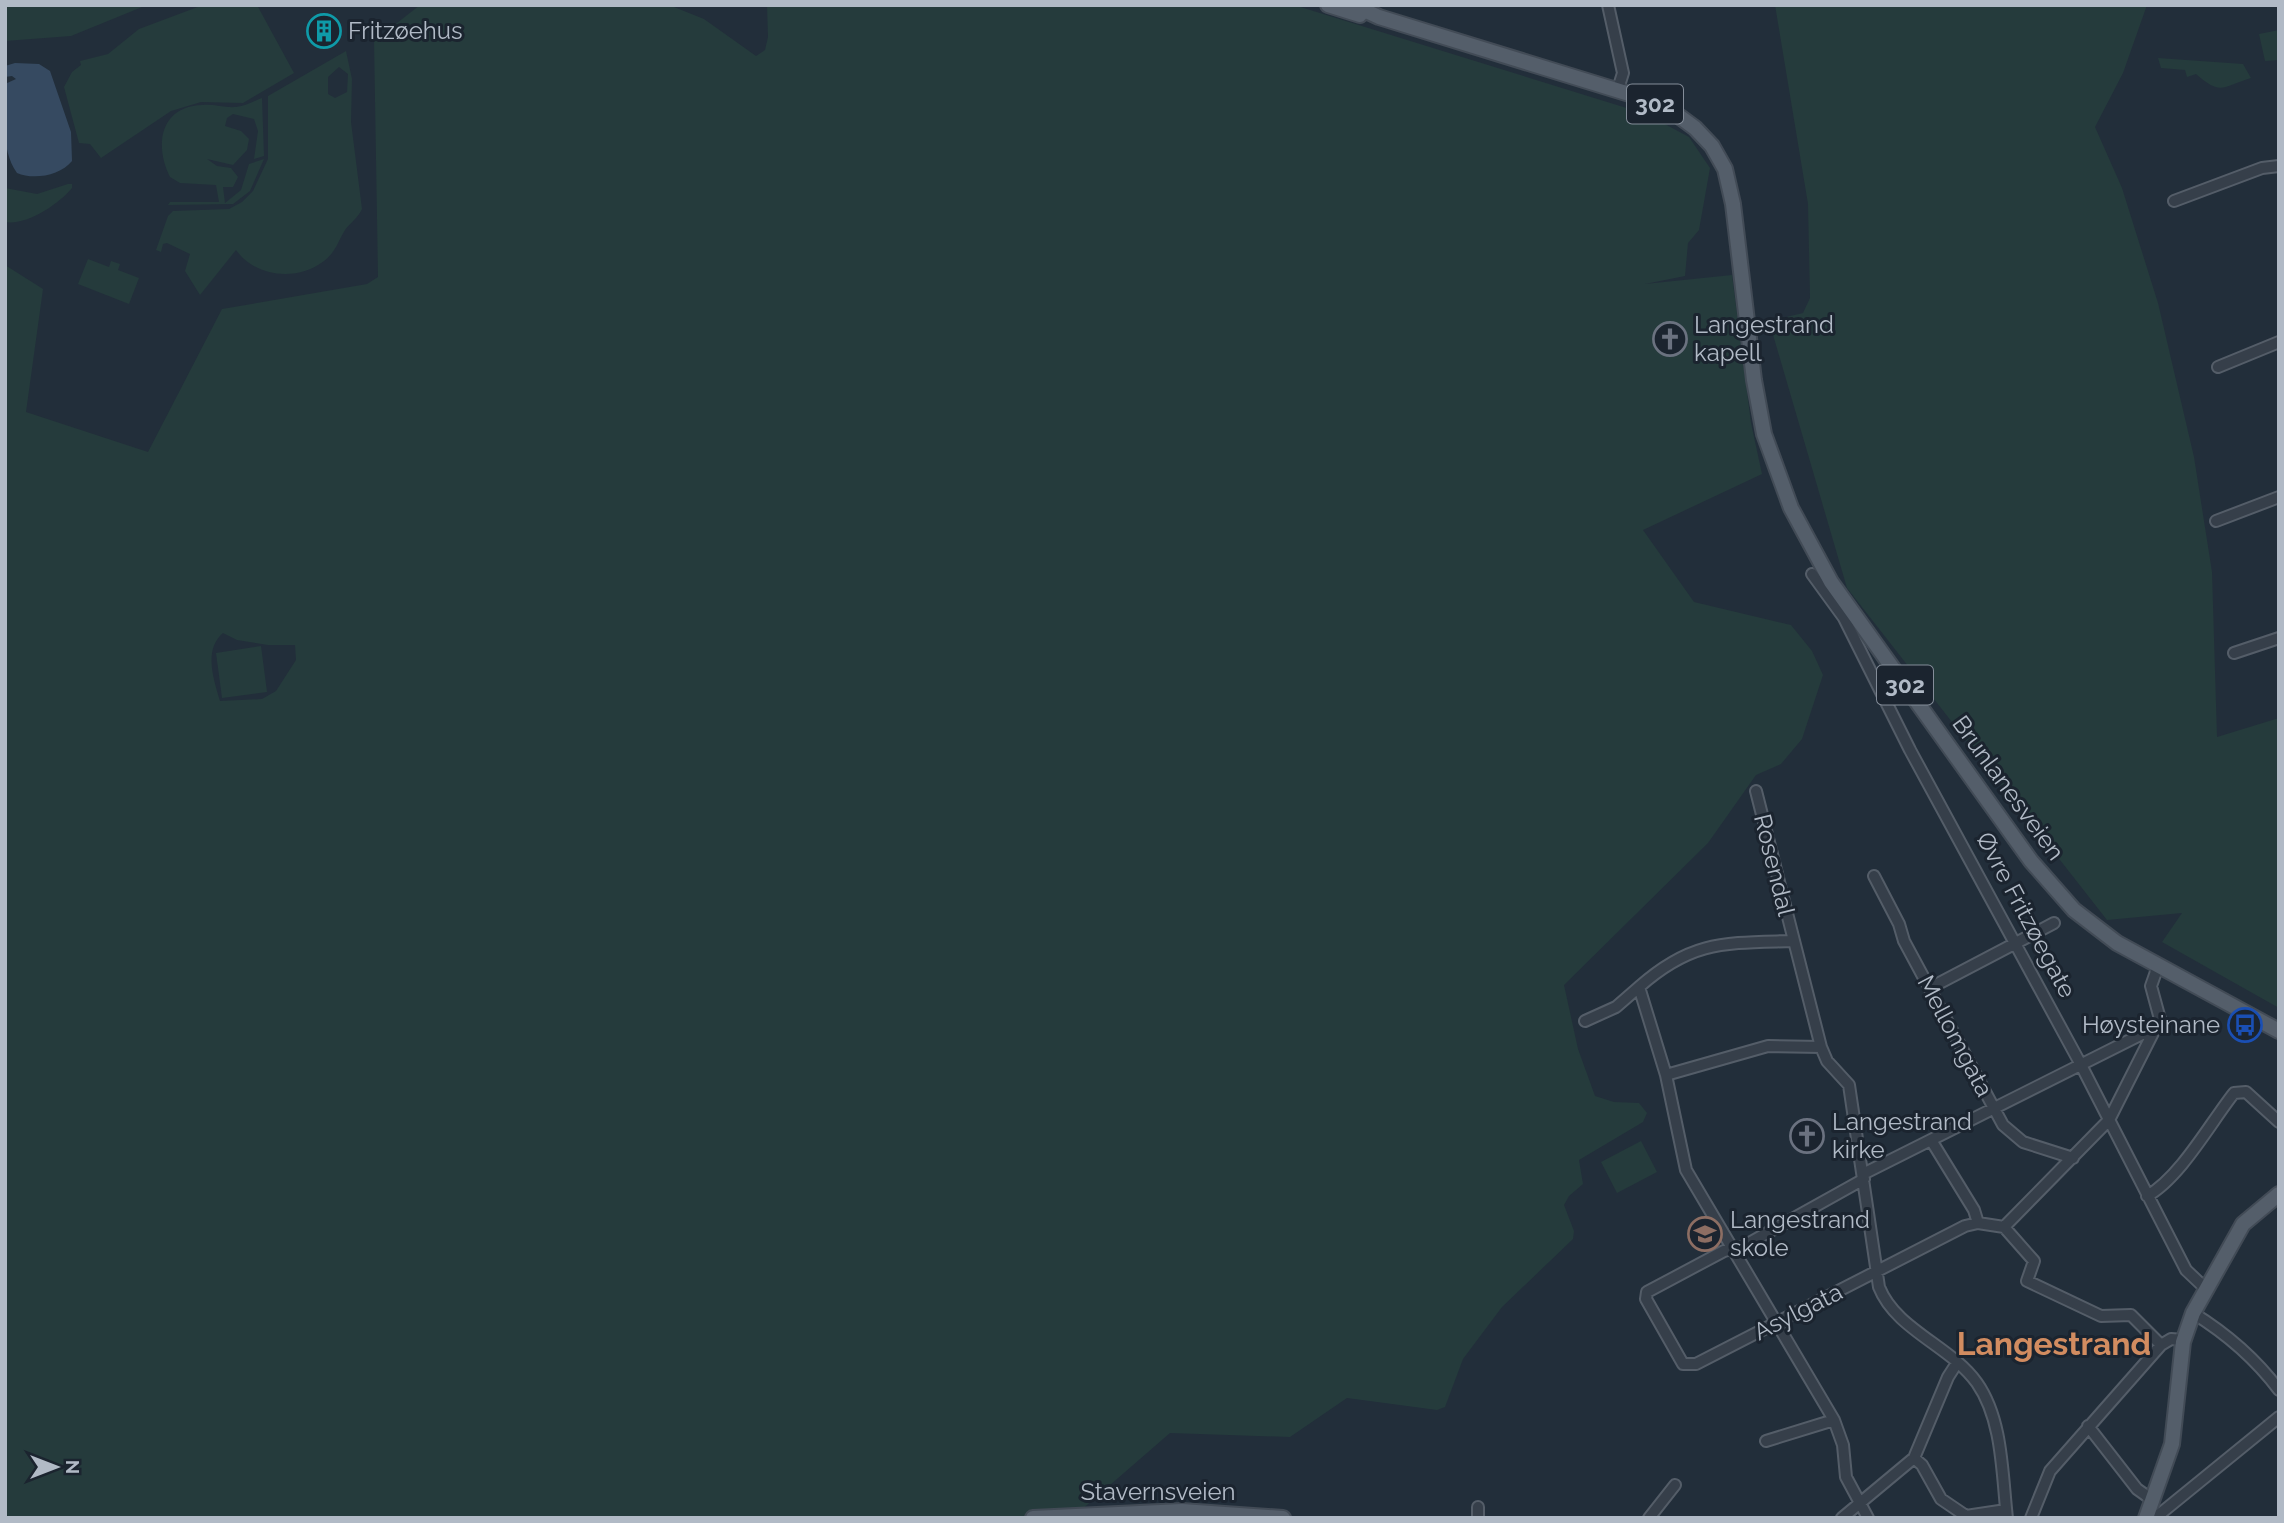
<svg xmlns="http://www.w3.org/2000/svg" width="2284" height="1523" font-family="Raleway,sans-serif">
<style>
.green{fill:#253b3c;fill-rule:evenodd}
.water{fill:#364a61}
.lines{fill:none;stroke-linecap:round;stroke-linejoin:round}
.minor-casing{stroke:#545d68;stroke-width:14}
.major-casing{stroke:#424b56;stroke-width:18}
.minor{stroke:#363f4a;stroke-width:10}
.major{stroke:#545e6a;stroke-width:14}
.labels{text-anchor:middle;stroke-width:6;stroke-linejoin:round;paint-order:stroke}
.shield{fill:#1b242f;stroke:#848d99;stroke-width:2}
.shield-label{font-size:23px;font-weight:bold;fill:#b1bac6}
.poi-label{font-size:24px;fill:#b1bac6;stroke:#1b242f;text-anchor:start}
.street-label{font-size:24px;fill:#b1bac6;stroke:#1b242f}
.district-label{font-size:32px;font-weight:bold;fill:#d28c60;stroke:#1b242f}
</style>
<rect width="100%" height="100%" fill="#222e3a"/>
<path class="green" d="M 5,5 L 147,5 L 71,36 L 5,41 Z
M 203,5 L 257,5 L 294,73 L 243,103 L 201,102 L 171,111 L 101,158 L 90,144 L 79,143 L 64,87 L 72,72 L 81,65 L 80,61 L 108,54 L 139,29 Z
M 420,5 L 669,5 L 704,19 L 756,56 L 765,50 L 768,37 L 767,5 L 1294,5 L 1646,114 L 1689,137 L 1710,168 L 1699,230 L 1688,243 L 1685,276 L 1645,284 L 1732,275 L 1751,423 L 1762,474 L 1643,530 L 1694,602 L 1791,625 L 1812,651 L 1823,675 L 1802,739 L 1781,764 L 1756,775 L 1708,843 L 1564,985 L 1578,1049 L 1595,1096 L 1614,1102 L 1639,1103 L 1647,1113 L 1643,1122 L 1579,1160 L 1583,1184 L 1569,1196 L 1564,1205 L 1574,1231 L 1573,1239 L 1502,1307 L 1463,1359 L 1445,1407 L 1437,1410 L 1347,1398 L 1290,1437 L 1170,1433 L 1072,1518 L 5,1518 L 5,265 L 43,289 L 26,412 L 148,452 L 222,309 L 367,284 L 378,277 L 374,41 ZM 223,633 L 237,640 L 268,645 L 295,645 L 296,660 L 276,691 L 262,699 L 220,701 C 214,680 203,650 223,633 Z
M 1775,5 L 2147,5 L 2123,73 L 2095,127 L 2122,188 L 2158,303 L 2194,457 L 2212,572 L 2217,737 L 2279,718 L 2279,1008 L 2162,942 L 2182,913 L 2107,920 L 1847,588 L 1769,321 L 1803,313 L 1810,298 L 1808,204 Z
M 2279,30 L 2279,60 L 2265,61 L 2259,34 Z
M 346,51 L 352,79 L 351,122 L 362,209 C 358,218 350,223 345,230 C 338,241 336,252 324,261 C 297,282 255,277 236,250 L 200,295 L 185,271 L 190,254 L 167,243 L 163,244 L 161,252 L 156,250 L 168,216 L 173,211 L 229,209 L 242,202 L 253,191 L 268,159 L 268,96 ZM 339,67 L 348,74 L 347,92 L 335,98 L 328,94 L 328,77 Z
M 2158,58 L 2243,64 L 2251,78 C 2223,86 2222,97 2196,74 L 2187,77 L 2185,70 L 2161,68 Z
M 262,98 L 264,156 L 254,159 L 258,131 L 254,119 L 233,114 L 227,118 L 225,126 L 241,131 L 249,139 L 247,150 L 233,165 L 207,159 L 217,166 L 231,168 L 238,177 L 233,187 L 223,187 L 225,203 L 241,190 L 249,164 L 264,159 L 250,191 L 233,204 L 168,205 L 170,202 L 219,202 L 216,185 L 180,183 L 170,177 C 154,145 160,106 203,105 C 214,104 225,108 236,107 C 246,106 254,101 262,98 Z
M 68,184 L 72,184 L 72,188 C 59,204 26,226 5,222 L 5,188 L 37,194 Z
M 88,259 L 109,267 L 111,261 L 120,264 L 118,270 L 139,278 L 129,304 L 78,284 Z
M 261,646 L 267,692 L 222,698 L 216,653 Z
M 1641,1141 L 1657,1172 L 1617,1193 L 1601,1162 Z"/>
<path class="water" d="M 15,63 L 39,64 L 50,71 L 71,132 L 72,161 C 60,176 33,180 17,173 C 0,149 5,113 5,84 L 16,79 L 12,76 L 5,77 L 5,66 Z"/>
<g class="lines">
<g class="minor-casing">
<path id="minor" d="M 1608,5 L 1623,73 L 1618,89
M 2174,201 L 2262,168 L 2279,166
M 2218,367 L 2279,342
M 2216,521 L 2279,497
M 1812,574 L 1844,618 L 1910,750 L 2080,1063 L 2186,1270 L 2205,1288
M 2234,653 L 2279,638
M 1756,791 L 1821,1047 L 1827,1061 L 1849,1085 L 1879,1287 C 1896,1330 1951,1346 1977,1383 C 2003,1420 2002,1475 2007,1518
M 1874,876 L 1899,924 L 1904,941 L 2003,1125 L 2023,1142 L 2073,1158
M 1792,941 C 1725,943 1692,940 1639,987 L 1666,1075 L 1768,1046 L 1821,1047
M 1930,988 L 2054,923
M 1585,1021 L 1616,1007 L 1639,987
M 1666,1075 L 1686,1170 L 1834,1420 L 1843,1445 L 1846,1477 L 1868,1518
M 1931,1140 L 1974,1210 L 1978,1223
M 1865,1173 L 2158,1026
M 1864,1179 L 1742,1247 L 1724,1251 L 1647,1292 L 1646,1299 L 1683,1364 L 1696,1364 L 1965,1226 L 1978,1223 L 2004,1227 L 2109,1120 L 2160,1019 L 2151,986 L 2158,966
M 2147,1196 C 2180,1178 2211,1122 2234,1093 L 2246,1092 L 2279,1122
M 2004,1227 L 2034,1261 L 2027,1281 L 2101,1316 L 2131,1315 L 2161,1345
M 2193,1313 C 2227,1334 2255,1358 2279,1390
M 2088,1426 L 2137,1489 L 2151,1499
M 1766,1441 L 1834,1420
M 1914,1458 L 1922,1465 L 1941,1499 L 1966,1516 L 2006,1510
M 1478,1518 L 1478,1507
M 1649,1518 L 1675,1485
M 1842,1518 L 1914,1458 L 1948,1377 L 1957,1363
M 2031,1518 L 2050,1471 L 2161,1345 L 2171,1339 L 2184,1340
M 2155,1518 L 2279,1417"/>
</g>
<g class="major-casing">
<path id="major" d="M 1328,5 L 1360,15
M 1353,5 L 1379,17 L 1639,97 L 1676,114 L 1695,128 L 1712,146 L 1725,169 L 1733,204 L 1754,380 L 1764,434 L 1791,508 L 1831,582 L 2031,861 L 2074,910 L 2117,943 L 2279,1031
M 1033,1518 L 1182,1511 L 1283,1518
M 2146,1518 L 2172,1444 L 2183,1342 L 2193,1313 L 2243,1224 L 2279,1194"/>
</g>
<use href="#minor" class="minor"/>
<use href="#major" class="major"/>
</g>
<defs>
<g id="building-ring" transform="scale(1.75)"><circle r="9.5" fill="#1b242f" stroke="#0f9aa8" stroke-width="1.5"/><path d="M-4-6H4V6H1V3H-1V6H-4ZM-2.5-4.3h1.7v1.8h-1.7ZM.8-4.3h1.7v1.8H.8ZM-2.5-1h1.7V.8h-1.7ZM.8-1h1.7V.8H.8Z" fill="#0f9aa8"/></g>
<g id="church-ring" transform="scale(1.75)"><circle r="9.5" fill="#1b242f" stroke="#6b7280" stroke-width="1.5"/><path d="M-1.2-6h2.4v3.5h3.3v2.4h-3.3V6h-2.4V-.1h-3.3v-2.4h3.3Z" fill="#6b7280"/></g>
<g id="bus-ring" transform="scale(1.75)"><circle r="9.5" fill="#1b242f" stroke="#1a4fb4" stroke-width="1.5"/><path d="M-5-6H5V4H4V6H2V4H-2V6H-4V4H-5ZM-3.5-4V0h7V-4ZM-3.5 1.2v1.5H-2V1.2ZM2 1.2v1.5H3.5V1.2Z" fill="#1a4fb4"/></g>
<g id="school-ring" transform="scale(1.75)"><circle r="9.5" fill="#1b242f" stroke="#8d6e63" stroke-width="1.5"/><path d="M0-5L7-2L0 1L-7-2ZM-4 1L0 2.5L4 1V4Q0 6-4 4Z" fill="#8d6e63"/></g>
</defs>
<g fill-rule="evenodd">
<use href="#building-ring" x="324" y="31"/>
<use href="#church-ring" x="1670" y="339"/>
<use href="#bus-ring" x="2245" y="1025"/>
<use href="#church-ring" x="1807" y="1136"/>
<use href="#school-ring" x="1705" y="1234"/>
</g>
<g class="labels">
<g class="shield">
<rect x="1627" y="84.5" width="56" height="39" rx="5"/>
<rect x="1877" y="665.5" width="56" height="39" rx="5"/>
</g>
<g class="shield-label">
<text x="1655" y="112">302</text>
<text x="1905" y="693">302</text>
</g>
<g class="poi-label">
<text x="348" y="39">Fritzøehus</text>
<text x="1694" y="333">Langestrand<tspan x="1694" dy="28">kapell</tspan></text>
<text x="2220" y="1033" text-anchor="end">Høysteinane</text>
<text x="1832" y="1130">Langestrand<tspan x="1832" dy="28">kirke</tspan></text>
<text x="1730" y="1228">Langestrand<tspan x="1730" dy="28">skole</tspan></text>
</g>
<g class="street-label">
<text transform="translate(2008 788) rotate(54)" y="8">Brunlanesveien</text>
<text transform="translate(1774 865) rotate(76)" y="8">Rosendal</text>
<text transform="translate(2026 915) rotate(62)" y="8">Øvre Fritzøegate</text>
<text transform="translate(1955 1036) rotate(62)" y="8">Mellomgata</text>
<text transform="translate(1798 1312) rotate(-27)" y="8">Asylgata</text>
<text x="1158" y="1500">Stavernsveien</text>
</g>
<g class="district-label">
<text x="2054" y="1355">Langestrand</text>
</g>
</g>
<rect width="2284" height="1523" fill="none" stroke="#b1bac6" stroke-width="14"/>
<g transform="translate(56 1467) rotate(90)" stroke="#1b242f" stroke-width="5" paint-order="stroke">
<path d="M0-5L12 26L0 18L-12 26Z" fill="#b1bac6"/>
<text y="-10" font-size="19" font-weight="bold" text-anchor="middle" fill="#b1bac6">N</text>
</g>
</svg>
